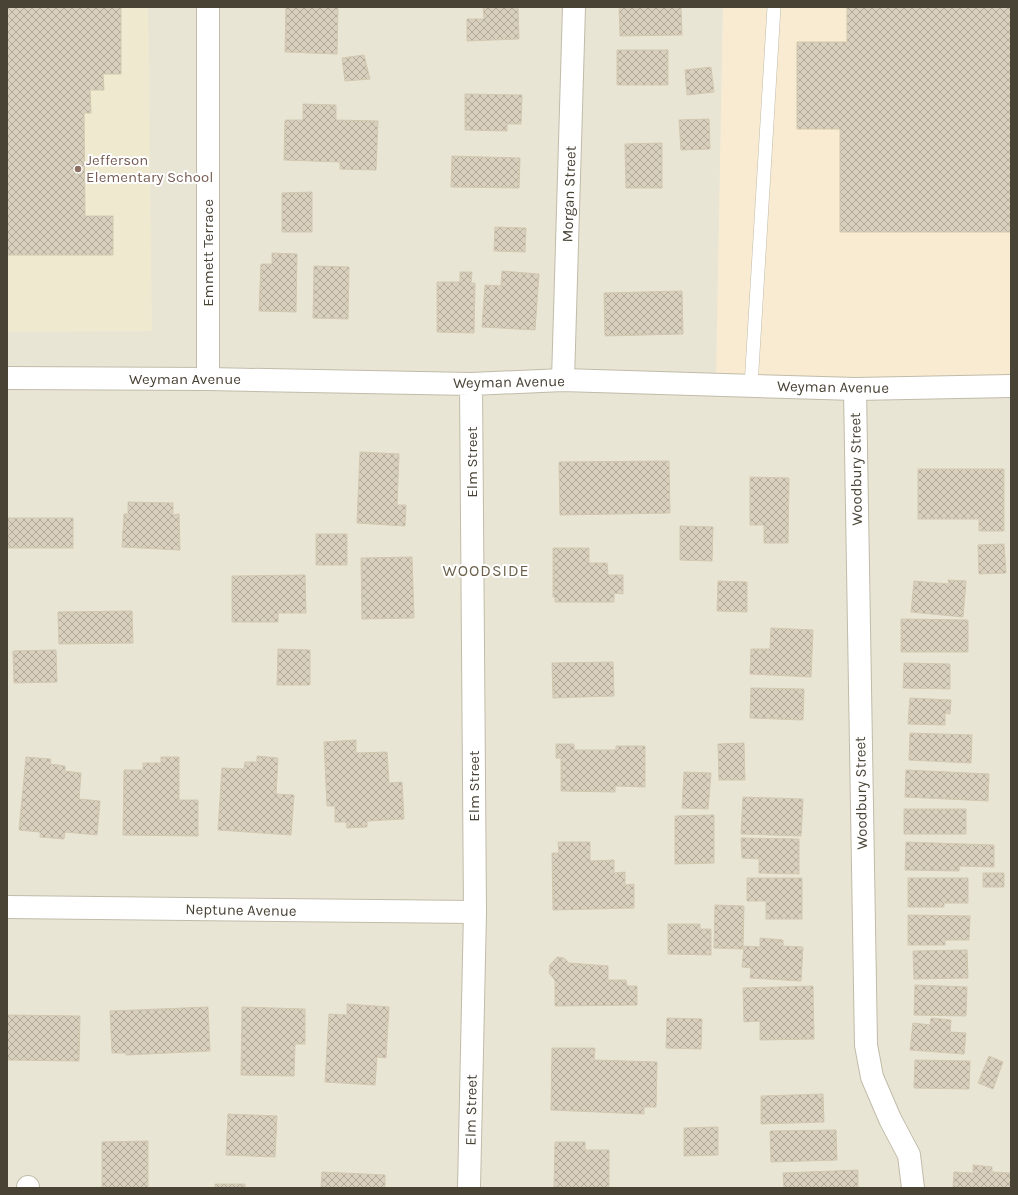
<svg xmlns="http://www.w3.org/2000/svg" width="1018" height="1195" font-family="Karla,sans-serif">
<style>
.residential{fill:#e9e5d5}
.commercial{fill:#f8ebd1}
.education{fill:#efe9d0}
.building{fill:url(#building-cross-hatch);stroke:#d3c8af}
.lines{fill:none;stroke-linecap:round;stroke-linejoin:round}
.service-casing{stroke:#c1bba9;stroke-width:14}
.minor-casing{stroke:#c1bba9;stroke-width:24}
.tertiary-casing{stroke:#c1bba9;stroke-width:24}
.service{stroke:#fff;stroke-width:13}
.minor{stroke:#fff;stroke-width:22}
.tertiary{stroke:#fff;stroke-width:22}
.education-dot{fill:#8d6e63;stroke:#fff;stroke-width:1.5}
.labels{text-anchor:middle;stroke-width:4;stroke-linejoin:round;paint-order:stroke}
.education-label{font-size:15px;fill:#785e54;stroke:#fff;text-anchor:start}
.street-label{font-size:15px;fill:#494336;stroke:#fff}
.neighbourhood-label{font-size:16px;letter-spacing:1px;fill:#6c624c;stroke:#fff}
</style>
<defs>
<pattern id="building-cross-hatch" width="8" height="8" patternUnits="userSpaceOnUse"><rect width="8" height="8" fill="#d8cfbc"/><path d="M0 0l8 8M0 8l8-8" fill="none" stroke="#b1aa9a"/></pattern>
</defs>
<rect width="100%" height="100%" fill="#f5f2e7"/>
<path class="residential" d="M 7,7 L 723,7 L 717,379 L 1011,380 L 1011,1188 L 7,1188 Z"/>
<path class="commercial" d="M 723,7 L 1011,7 L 1011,380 L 716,379 Z"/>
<path class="education" d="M 7,7 L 148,7 L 152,331 L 7,332 Z"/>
<path class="building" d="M 7,7 L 121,7 L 121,74 L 103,74 L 104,90 L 90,90 L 91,113 L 84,113 L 85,216 L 113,216 L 113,255 L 7,255 Z
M 286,7 L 338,7 L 337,54 L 285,52 Z
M 483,7 L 518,7 L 519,39 L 467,41 L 467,19 L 484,19 Z
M 619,7 L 681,7 L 682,35 L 620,36 Z
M 847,7 L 1011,7 L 1011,232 L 840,232 L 840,129 L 797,129 L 797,42 L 847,42 Z
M 617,50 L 668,50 L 668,85 L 617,85 Z
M 364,55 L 370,79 L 345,81 L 342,58 Z
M 711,67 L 714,92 L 687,95 L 685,70 Z
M 465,94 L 522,95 L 521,124 L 507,124 L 507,131 L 465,130 Z
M 303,104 L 336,105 L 336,120 L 378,121 L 376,170 L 340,169 L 340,162 L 284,160 L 285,120 L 303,120 Z
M 709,119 L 710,149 L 681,150 L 679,120 Z
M 662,143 L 662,188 L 626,188 L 625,144 Z
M 452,156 L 520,158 L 519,188 L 451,187 Z
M 312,192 L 312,232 L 282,232 L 282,193 Z
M 495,227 L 526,228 L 525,252 L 494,251 Z
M 272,253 L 297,254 L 296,312 L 259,311 L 261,264 L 272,264 Z
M 314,266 L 349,267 L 348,319 L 313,318 Z
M 502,271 L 539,274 L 535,330 L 482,327 L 485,285 L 501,286 Z
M 460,272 L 472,272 L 471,283 L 475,283 L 474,333 L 437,332 L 437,282 L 460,282 Z
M 682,291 L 683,334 L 605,336 L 604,293 Z
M 360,452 L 399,454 L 397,505 L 406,505 L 405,526 L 357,523 Z
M 669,461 L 670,513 L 560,515 L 559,462 Z
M 918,469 L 1004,469 L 1004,531 L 979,531 L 979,519 L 918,519 Z
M 750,477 L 789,478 L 788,543 L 764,543 L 764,525 L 750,525 Z
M 128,502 L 173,503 L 173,515 L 179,514 L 180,550 L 122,547 L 124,514 L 128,514 Z
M 8,518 L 73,518 L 73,548 L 8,548 Z
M 680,526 L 713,527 L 712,561 L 680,560 Z
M 316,534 L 347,534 L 347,565 L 316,565 Z
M 1004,544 L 1006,573 L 979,574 L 978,545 Z
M 553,548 L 589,548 L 589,563 L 607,563 L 608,575 L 623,575 L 623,594 L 614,593 L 614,602 L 555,602 L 555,597 L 553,597 Z
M 412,557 L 414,618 L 362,619 L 361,558 Z
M 305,575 L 306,613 L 278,613 L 278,622 L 232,622 L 232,576 Z
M 948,580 L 966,581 L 963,617 L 911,612 L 914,581 L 949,584 Z
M 718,581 L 747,582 L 747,612 L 717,611 Z
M 132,611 L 133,643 L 59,644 L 58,612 Z
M 901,619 L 968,620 L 968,652 L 901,652 Z
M 771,628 L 813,630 L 811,677 L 750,674 L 751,649 L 770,649 Z
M 278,649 L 310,650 L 310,685 L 277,685 Z
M 56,650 L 57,682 L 14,683 L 13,651 Z
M 613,662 L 614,696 L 553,698 L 552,663 Z
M 904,663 L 950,664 L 950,689 L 903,688 Z
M 751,688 L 804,689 L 803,720 L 750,718 Z
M 910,698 L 951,700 L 950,714 L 945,713 L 945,725 L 908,724 Z
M 910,733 L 972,735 L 971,763 L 909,760 Z
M 356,740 L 356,753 L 387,752 L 389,783 L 402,782 L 404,819 L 367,821 L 367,827 L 347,828 L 346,822 L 335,822 L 335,806 L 327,806 L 324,742 Z
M 744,743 L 745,780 L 719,780 L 718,744 Z
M 556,744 L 574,744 L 574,750 L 616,750 L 616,746 L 645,746 L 645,787 L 615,786 L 615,792 L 561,791 L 561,758 L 556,758 Z
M 257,756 L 278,758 L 276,794 L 294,795 L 291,835 L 218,830 L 222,768 L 244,769 L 245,762 L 257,762 Z
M 26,757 L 51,759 L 50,764 L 65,766 L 65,771 L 81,773 L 79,799 L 100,801 L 97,835 L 65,832 L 64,839 L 40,837 L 40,832 L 19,830 Z
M 161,757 L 179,757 L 179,800 L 198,800 L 198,836 L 123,835 L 124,770 L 143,770 L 143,763 L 161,763 Z
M 906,770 L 989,774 L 988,801 L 905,797 Z
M 684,772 L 711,773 L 708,809 L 682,808 Z
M 743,797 L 803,799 L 801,836 L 741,834 Z
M 904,809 L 966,809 L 966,834 L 904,834 Z
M 714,815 L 714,863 L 675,864 L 675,816 Z
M 741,838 L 799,839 L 799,874 L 759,873 L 759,859 L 742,858 Z
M 558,842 L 590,842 L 590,861 L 614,860 L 614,873 L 625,872 L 625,885 L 634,884 L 634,908 L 553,910 L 552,853 L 559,853 Z
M 906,842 L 994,845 L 994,867 L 959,866 L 959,871 L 905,870 Z
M 983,873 L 1004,873 L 1004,887 L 983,887 Z
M 747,878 L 802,878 L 802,919 L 766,919 L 766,901 L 747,901 Z
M 908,878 L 968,878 L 968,903 L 944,903 L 944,907 L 908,907 Z
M 715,905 L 744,906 L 743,949 L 714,948 Z
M 908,915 L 970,916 L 969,940 L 945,940 L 945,945 L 908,945 Z
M 668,924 L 700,924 L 700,929 L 711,929 L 711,955 L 668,954 Z
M 760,938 L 783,940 L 783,946 L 803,947 L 801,981 L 750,978 L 751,968 L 742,967 L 744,946 L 760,947 Z
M 967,950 L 968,978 L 914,979 L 913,951 Z
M 557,957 L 564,958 L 569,963 L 608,966 L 608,980 L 626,980 L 627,986 L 637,986 L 637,1005 L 555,1006 L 555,980 L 549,973 L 550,965 Z
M 915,985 L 967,987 L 966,1016 L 914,1015 Z
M 813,986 L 814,1039 L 760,1040 L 760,1021 L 744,1022 L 743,988 Z
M 347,1004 L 389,1007 L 386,1058 L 377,1057 L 375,1085 L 325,1082 L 329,1014 L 347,1015 Z
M 208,1007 L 210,1051 L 126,1055 L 126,1053 L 112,1053 L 110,1011 Z
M 242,1007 L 305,1009 L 305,1044 L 295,1044 L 294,1076 L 241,1075 Z
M 7,1015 L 80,1016 L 79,1061 L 7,1060 Z
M 667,1018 L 702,1019 L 701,1049 L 666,1048 Z
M 931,1018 L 951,1020 L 950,1032 L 966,1033 L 964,1054 L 910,1050 L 913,1023 L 930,1025 Z
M 552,1048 L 595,1048 L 594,1060 L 657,1062 L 656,1107 L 644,1107 L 644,1114 L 551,1110 Z
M 989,1056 L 1003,1062 L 993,1089 L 978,1083 Z
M 915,1060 L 970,1061 L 969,1089 L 914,1088 Z
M 823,1094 L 824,1122 L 761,1124 L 761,1096 Z
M 228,1114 L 277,1116 L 275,1157 L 226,1155 Z
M 718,1127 L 718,1155 L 684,1156 L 684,1128 Z
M 836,1130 L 837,1160 L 771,1162 L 770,1131 Z
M 148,1141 L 148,1188 L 102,1188 L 102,1142 Z
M 555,1142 L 585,1142 L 585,1150 L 609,1150 L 609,1188 L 554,1188 Z
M 973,1165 L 992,1167 L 992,1172 L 1011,1173 L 1011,1188 L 953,1188 L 954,1172 L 973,1173 Z
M 858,1170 L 858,1188 L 784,1188 L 783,1173 Z
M 322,1172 L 385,1175 L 385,1188 L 321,1188 Z
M 215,1184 L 245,1184 L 245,1188 L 215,1188 Z"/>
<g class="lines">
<g class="service-casing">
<path id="service" d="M 751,386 L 774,7"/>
</g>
<g class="minor-casing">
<path id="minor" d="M 208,379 L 208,7
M 563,380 L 574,7
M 855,389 L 866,1045 L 872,1077 L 890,1119 L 909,1155 L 913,1188
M 7,907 L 475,912
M 28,1188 L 28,1187"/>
</g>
<g class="tertiary-casing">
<path id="tertiary" d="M 7,378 L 208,379 L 471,384 L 563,380 L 855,389 L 1011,386
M 469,1188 L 475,912 L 471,384"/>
</g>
<use href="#service" class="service"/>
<use href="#minor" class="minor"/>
<use href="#tertiary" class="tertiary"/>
</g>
<circle class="education-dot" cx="78" cy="169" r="4"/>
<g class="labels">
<g class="education-label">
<text x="86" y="165">Jefferson<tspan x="86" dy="17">Elementary School</tspan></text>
</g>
<g class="street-label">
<text transform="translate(569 194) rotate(-88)" y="5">Morgan Street</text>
<text transform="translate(208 253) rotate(-90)" y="5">Emmett Terrace</text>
<text x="185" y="384">Weyman Avenue</text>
<text transform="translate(509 382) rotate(-1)" y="5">Weyman Avenue</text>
<text transform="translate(833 387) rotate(1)" y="5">Weyman Avenue</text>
<text transform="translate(472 462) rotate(-90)" y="5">Elm Street</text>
<text transform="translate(856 469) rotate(-91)" y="5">Woodbury Street</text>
<text transform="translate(474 786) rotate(-90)" y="5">Elm Street</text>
<text transform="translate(861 793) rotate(-91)" y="5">Woodbury Street</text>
<text transform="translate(241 910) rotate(1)" y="5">Neptune Avenue</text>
<text transform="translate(471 1110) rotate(-89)" y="5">Elm Street</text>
</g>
<g class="neighbourhood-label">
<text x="486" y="576">WOODSIDE</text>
</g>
</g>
<rect width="1018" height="1195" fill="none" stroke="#494336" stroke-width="16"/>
</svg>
